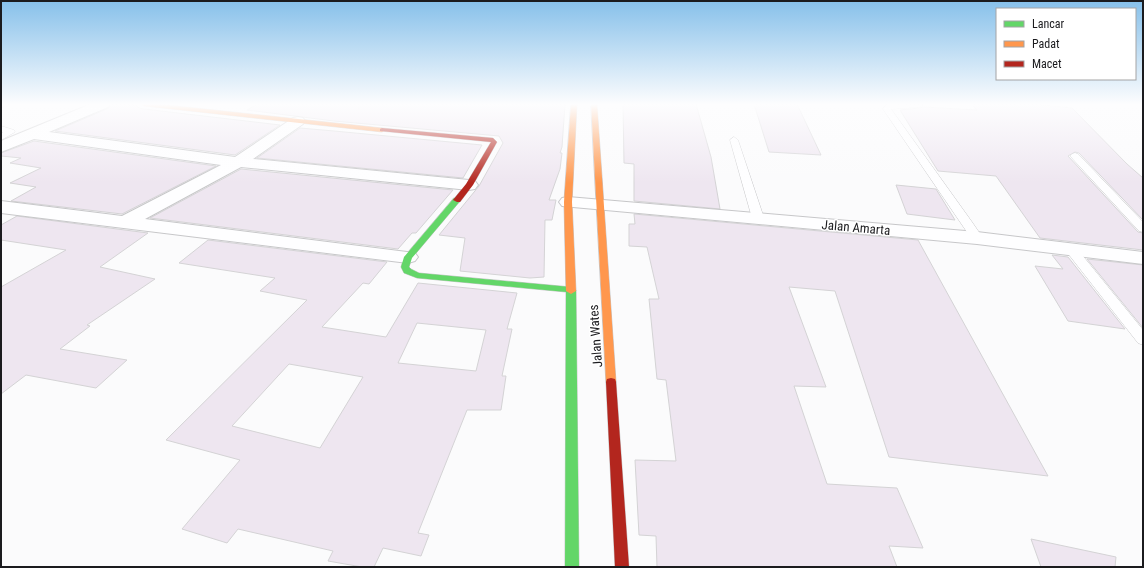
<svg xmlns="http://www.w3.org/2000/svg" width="1144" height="568" font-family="'Roboto Condensed',sans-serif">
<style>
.building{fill:#eee6f0;stroke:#d4d3d5;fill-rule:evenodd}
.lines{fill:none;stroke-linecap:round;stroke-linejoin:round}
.lane-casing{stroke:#c7c7c9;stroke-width:1}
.street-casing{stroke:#c7c7c9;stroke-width:2}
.fast-casing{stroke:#c7c7c9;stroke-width:1}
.slow-casing{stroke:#c7c7c9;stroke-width:1}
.jam-casing{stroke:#c7c7c9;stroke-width:1}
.path{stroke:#e2e2e3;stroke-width:1.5;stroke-dasharray:1.5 2;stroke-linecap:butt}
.lane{fill:#fefeff;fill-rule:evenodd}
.street{fill:#fefeff;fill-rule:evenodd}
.fast{fill:#63d668;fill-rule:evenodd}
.slow{fill:#ff974d;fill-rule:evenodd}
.jam{fill:#b3261e;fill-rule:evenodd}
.labels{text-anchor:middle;stroke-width:3;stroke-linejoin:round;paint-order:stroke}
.street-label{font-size:13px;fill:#1b1b1e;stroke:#fff}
</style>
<rect width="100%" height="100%" fill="#fbfbfc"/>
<path class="building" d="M 111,104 L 136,105 L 139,108 L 144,109 L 280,125 L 235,155 L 55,131 L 109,108 Z
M 258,104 L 565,104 L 562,147 L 560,153 L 562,153 L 560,169 L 549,200 L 556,200 L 552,220 L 545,220 L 544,277 L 530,278 L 460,271 L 465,238 L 439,235 L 479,186 L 503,143 L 499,136 L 334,121 L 247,110 Z
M 623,104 L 696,104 L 711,157 L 720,209 L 634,201 L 634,164 L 624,163 Z
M 754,104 L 797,104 L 821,155 L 769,152 Z
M 971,104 L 1033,104 L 1072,108 L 1127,164 L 1143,178 L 1143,220 L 1079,153 L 1075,152 L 1068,156 L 1138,232 L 1143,233 L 1143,250 L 1040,238 L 996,176 L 938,171 L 900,110 L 919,108 L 923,107 L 977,110 Z
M 300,128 L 334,131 L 482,145 L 463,178 L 257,158 Z
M 34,141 L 216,166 L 122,214 L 11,201 L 36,187 L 10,183 L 41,168 L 10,163 L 21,158 L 1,156 L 1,153 Z
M 241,169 L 453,190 L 416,233 L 412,233 L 398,249 L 150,218 Z
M 896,185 L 936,189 L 955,220 L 907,214 Z
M 634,214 L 918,240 L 1048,476 L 889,457 L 835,291 L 789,287 L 826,387 L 794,386 L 827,484 L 897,488 L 923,548 L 889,546 L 897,567 L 657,567 L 656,536 L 639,535 L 635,460 L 676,461 L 666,380 L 657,379 L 649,299 L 659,299 L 647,247 L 629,246 L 629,224 L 635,224 Z
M 17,216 L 148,233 L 100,267 L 155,279 L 87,325 L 90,326 L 60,349 L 127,360 L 96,388 L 26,375 L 1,394 L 1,287 L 66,250 L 1,240 L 1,225 Z
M 208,240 L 387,262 L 369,284 L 363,283 L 322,327 L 386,337 L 418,283 L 517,293 L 507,329 L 512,329 L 502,376 L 506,376 L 501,410 L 467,410 L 418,533 L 429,535 L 421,556 L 383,548 L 374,567 L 362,567 L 328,561 L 333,551 L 238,529 L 227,543 L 182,529 L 240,460 L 166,440 L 307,300 L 260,291 L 275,278 L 179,263 ZM 417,323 L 486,330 L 476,371 L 398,363 ZM 289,364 L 363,377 L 320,448 L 232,426 Z
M 1052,255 L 1068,257 L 1125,329 L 1068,321 L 1035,266 L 1063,269 Z
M 1087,259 L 1143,265 L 1143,328 Z
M 1031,539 L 1116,557 L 1115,567 L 1041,567 Z"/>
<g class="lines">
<g class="lane-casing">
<path id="lane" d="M 1,104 L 10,104 L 1,108 Z
M 887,104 L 923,105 L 919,107 L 891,109 L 972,222 L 983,238 L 981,240 L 973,240 L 971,238 L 883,109 Z
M 1,126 L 14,130 L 15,132 L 1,140 L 1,134 L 3,132 L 1,132 Z
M 734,137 L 738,140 L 764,218 L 762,220 L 754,220 L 752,218 L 730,140 Z
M 1075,153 L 1078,154 L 1143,222 L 1143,232 L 1139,231 L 1072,158 L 1070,156 L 1072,154 Z
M 1070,244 L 1074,245 L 1143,330 L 1143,345 L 1138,343 L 1066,251 L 1064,248 L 1066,245 Z"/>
</g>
<g class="street-casing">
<path id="street" d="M 91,104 L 110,104 L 108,107 L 49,132 L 235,157 L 293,118 L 298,117 L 303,118 L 305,121 L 303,124 L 253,159 L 469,180 L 475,181 L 478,185 L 475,189 L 469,190 L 241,167 L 145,219 L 415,253 L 418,257 L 415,261 L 408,263 L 1,213 L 1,201 L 122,216 L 221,165 L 34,139 L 1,152 L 1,141 Z
M 568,197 L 977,232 L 1143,252 L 1143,264 L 977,244 L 562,206 L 559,202 L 562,198 Z"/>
</g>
<g class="fast-casing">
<path id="fast" d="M 454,198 L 460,198 L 461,200 L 412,258 L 409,267 L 411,269 L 419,273 L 571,287 L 576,290 L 579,567 L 565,567 L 566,292 L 417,278 L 404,273 L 401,267 L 404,257 Z"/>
</g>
<g class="slow-casing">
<path id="slow" d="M 141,104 L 159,104 L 382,128 L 385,130 L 382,132 L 144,106 Z
M 571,104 L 577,104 L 572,202 L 576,291 L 571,294 L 566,291 L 564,202 Z
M 591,104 L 597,104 L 616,382 L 615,385 L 611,386 L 607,385 L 606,382 Z"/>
</g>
<g class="jam-casing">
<path id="jam" d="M 382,128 L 493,138 L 497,142 L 473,185 L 460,202 L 457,202 L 453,200 L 466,184 L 491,142 L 380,131 L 380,129 Z
M 611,378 L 615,379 L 616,382 L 629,567 L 615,567 L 606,382 L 607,379 Z"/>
</g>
<path class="path" d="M 358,109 L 365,104"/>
<use href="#lane" class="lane"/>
<use href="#street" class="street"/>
<use href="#fast" class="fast"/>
<use href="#slow" class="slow"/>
<use href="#jam" class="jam"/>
</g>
<linearGradient id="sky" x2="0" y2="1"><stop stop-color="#86c0ea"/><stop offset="0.57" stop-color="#fdfdfe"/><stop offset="1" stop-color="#fdfdfe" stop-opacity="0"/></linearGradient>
<rect width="1144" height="183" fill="url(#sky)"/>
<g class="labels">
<g class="street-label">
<text transform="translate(856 227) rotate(5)" y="5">Jalan Amarta</text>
<text transform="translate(595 336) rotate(-94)" y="5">Jalan Wates</text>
</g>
</g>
<rect width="1144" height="568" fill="none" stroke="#1b1b1e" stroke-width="4"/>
<rect x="996" y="8" width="140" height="72" fill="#ffffff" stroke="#a4a4a5"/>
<rect x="1004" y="21" width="20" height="6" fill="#63d668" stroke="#a4a4a5"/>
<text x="1032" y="28" font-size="12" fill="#1b1b1e">Lancar</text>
<rect x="1004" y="41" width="20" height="6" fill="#ff974d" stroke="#a4a4a5"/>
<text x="1032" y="48" font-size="12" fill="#1b1b1e">Padat</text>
<rect x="1004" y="61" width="20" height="6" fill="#b3261e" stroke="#a4a4a5"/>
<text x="1032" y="68" font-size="12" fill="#1b1b1e">Macet</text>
</svg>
